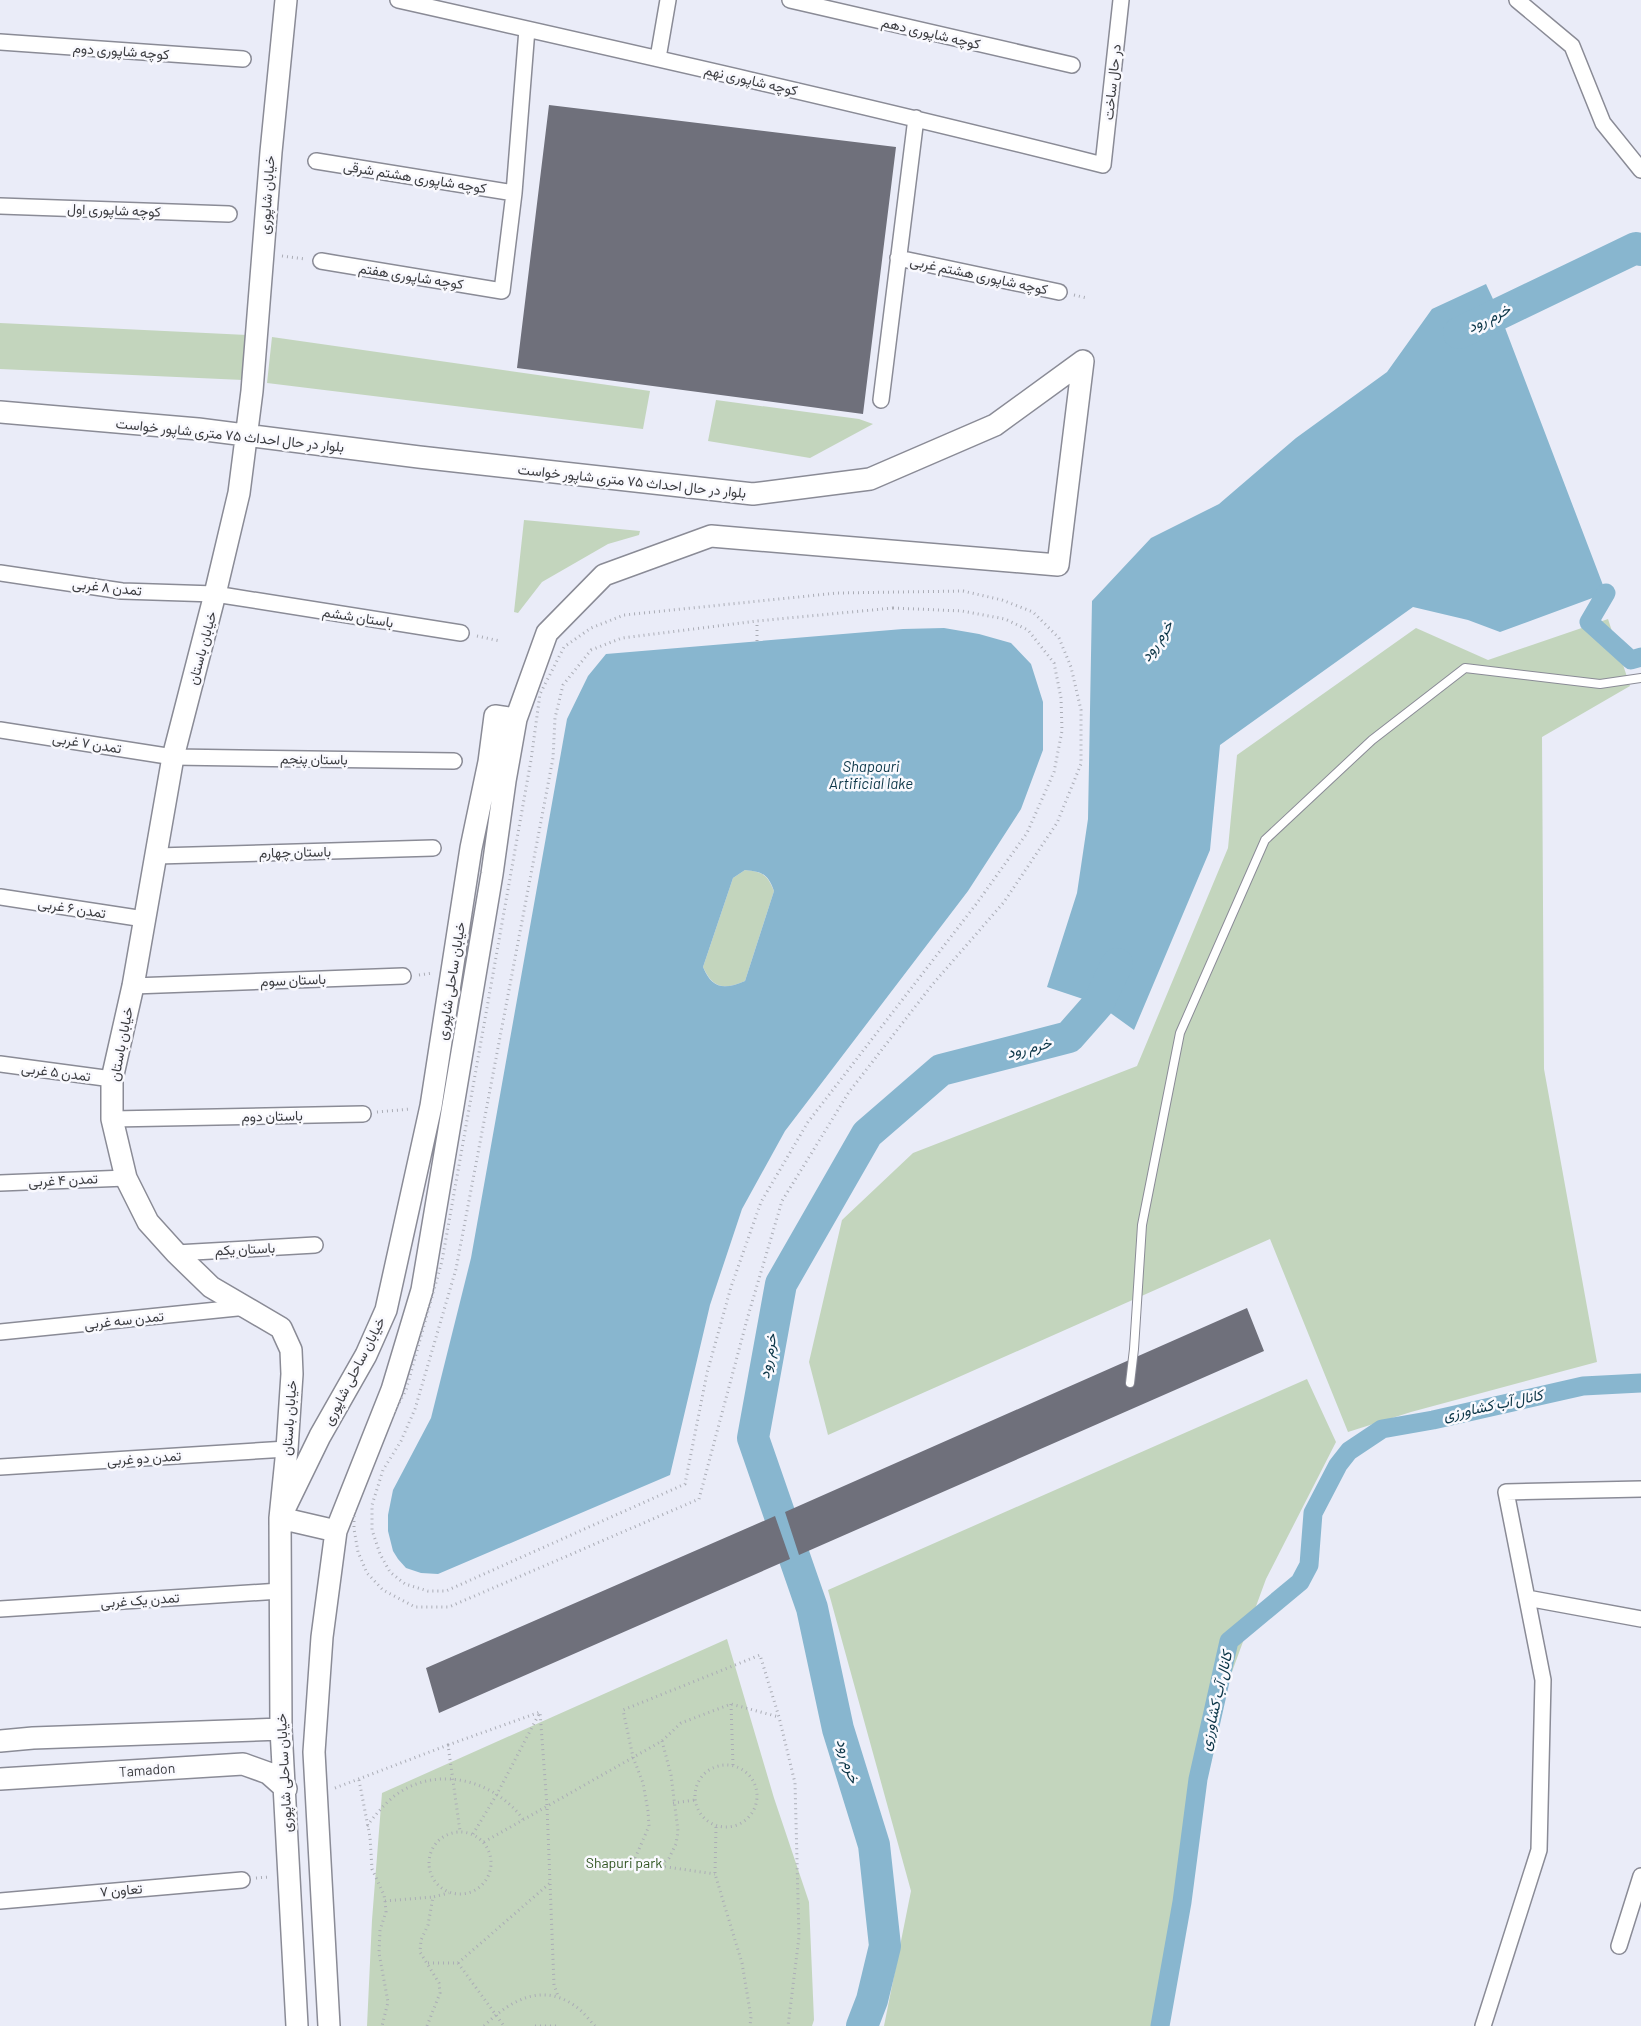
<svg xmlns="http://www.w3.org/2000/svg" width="1641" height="2026" font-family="Barlow,Vazirmatn,sans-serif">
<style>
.green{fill:#c3d5bd}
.water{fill:#88b6cf;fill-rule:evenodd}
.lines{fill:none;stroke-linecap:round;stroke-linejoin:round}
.canal{stroke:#88b6cf;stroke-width:19}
.river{stroke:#88b6cf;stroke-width:32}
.building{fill:#6f707b}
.lane-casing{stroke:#8a8b96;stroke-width:10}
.street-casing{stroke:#8a8b96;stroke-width:18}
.secondary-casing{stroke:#8a8b96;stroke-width:24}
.path{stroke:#abadb6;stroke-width:3;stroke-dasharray:1 4;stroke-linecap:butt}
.lane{stroke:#fff;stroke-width:8}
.street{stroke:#fff;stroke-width:15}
.secondary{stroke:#fff;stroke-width:21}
.labels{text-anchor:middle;stroke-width:5;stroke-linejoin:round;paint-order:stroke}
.street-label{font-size:14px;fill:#3c3d41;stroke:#f9f9fe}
.park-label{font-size:14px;fill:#2e531f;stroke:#f9f9fe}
.water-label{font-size:15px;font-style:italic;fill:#0b3547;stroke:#f9f9fe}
</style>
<rect width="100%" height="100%" fill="#eaecf8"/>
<path class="green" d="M 0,323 L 247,335 L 243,380 L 0,369 Z
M 272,337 L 650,391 L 643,429 L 267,383 Z
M 716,400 L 859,419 L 873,424 L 810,458 L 708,441 Z
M 524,520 L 640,531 L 639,535 L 608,544 L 542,582 L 518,613 L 514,612 Z
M 1608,619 L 1630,686 L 1542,737 L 1544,1069 L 1597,1362 L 1411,1412 L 1348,1432 L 1270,1239 L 828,1435 L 809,1362 L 842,1220 L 913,1153 L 1137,1066 L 1228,848 L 1237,755 L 1416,628 L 1488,660 Z
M 745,870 C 763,872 767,874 774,891 L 745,981 C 724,990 713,989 703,967 L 733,878 Z
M 1307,1379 L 1336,1442 L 1266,1579 L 1189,1789 L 1164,2026 L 884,2026 L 911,1891 L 828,1590 Z
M 727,1639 L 774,1798 L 809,1902 L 814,2020 L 812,2026 L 367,2026 L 372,1920 L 382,1793 Z"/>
<path class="water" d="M 1486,284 L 1499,312 L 1606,593 L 1500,632 L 1468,620 L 1413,607 L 1220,745 L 1210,850 L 1134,1030 L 1098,1004 L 1047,987 L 1077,893 L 1088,819 L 1092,601 L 1151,538 L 1219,504 L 1296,438 L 1387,372 L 1432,309 Z
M 944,628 L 979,634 L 1011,643 L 1031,664 L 1043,702 L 1043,750 L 1021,809 L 968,891 L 785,1131 L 742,1209 L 710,1305 L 670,1475 L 438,1574 L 421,1573 L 406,1568 L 398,1559 L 393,1551 L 388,1531 L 388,1515 L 393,1490 L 431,1418 L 471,1258 L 567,719 L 588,676 L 606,654 L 903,629 ZM 745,870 C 763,872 768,874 774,891 L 745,981 C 724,990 712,989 703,967 L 733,878 Z"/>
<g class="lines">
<path class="canal" d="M 1606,593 L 1589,622 L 1631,660 L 1641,657
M 1160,2026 L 1182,1902 L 1198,1779 L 1229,1641 L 1300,1582 L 1309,1565 L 1313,1513 L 1338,1465 L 1349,1451 L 1382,1429 L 1433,1420 L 1583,1386 L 1641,1383"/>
<path class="river" d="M 1459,333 L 1636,248 L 1641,250
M 862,2026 L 872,2000 L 885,1946 L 874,1845 L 838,1729 L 812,1608 L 753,1438 L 781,1284 L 867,1134 L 941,1070 L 1069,1037 L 1098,1004 L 1117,964"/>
</g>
<path class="building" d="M 549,105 L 896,147 L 863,414 L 517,368 Z
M 1247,1308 L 1264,1351 L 799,1555 L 785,1512 Z
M 775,1516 L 790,1559 L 439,1713 L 426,1668 Z"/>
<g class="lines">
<g class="lane-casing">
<path id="lane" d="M 1130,1383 L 1134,1349 L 1142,1225 L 1180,1033 L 1265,840 L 1372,740 L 1465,668 L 1600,684 L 1641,678"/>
</g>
<g class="street-casing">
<path id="street" d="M 398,0 C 634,53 869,106 1103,165 L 1121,0
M 790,0 L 1072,65
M 1517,0 L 1572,46 L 1603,123 L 1641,170
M 0,42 L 243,59
M 658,58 L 668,0
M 316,161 L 514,193
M 0,206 L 229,214
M 898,258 L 1059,292
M 321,261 L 502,291 L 514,193 L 527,29
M 881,400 L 916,118
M 0,573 L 122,591 L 215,594 L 461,633
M 0,730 L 173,757 L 454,761
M 157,856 L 433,848
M 0,897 L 144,919
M 133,986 L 403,976
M 0,1064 L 112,1079
M 112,1119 L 363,1114
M 0,1183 L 126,1178
M 176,1253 L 315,1245
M 0,1332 L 247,1307
M 0,1467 L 287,1449
M 1527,1598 L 1641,1619
M 0,1609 L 280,1591
M 0,1901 L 242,1880
M 1619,1946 L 1641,1876
M 1483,2026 L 1539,1850 L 1543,1680 L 1506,1492 L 1641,1489"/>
</g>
<g class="secondary-casing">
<path id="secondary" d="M 0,412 L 198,429 L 419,457 L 753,494 L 870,479 L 995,425 L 1083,361 L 1058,565 L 711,536 L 604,575 L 547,633 L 516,719 L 505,781 L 492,874 L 422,1290 L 392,1390 L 336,1531 L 322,1637 L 314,1752 L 329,2026
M 280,1518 L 287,1449 L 292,1374 L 291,1350 L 281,1328 L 211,1287 L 176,1253 L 148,1222 L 126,1178 L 112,1119 L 112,1079 L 133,986 L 173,757 L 215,594 L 239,493 L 252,391 L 271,152 L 286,0
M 280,1518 L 336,1531
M 0,1741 L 33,1738 L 281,1729
M 0,1779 L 243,1764 L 268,1773 L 286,1789
M 297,2026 L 281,1729 L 280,1518 L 320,1436 L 366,1355 L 386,1310 L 431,1106 L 471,848 L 489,762 L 495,716 L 516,719"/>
</g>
<path class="path" d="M 282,256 L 305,259
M 1074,295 L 1087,298
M 963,591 L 1002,600 L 1033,612 L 1059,638 L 1071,667 L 1081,710 L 1081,764 L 1057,823 L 1004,902 L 932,985 L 849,1092 L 782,1201 L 748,1316 L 699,1499 L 449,1607 L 415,1607 L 383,1590 L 367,1573 L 358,1552 L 354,1529 L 354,1504 L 362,1471 L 406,1390 L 442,1261 L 531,760 L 540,694 L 564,647 L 591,628 L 624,615 L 837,593 Z
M 893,608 L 962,611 L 1005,619 L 1028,630 L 1054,663 L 1061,698 L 1062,731 L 1054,772 L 1027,833 L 977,903 L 808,1122 L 761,1202 L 731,1287 L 707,1373 L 685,1484 L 446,1591 L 428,1591 L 405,1584 L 390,1572 L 380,1554 L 372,1530 L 372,1505 L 383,1470 L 401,1441 L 415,1409 L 456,1269 L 553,758 L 555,718 L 563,685 L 591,650 L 622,638 L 757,621 Z
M 477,636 L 500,641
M 757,641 L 757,621
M 419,975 L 433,973
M 377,1112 L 411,1109
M 731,1704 L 733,1765
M 662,1741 L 671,1775 L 678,1831 L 676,1844 L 669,1858 L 660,1866 L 633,1863 L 649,1826 L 648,1811 L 643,1783 L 633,1757 L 623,1710 L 760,1655 L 779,1717 L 795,1783 L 799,1937 L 788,2026
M 448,1745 L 540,1712 L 547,1806 L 554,1985 L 558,1996
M695 1796a31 31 0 1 1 62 0a31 31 0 1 1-62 0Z
M 359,1780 L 370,1837 L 372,1869 L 384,1895 L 385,1901 L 386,1912 L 380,1930 L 379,1953 L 388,2002 L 382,2026
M 335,1788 L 448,1745 L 460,1831
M 673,1803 L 695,1800
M 367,1826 C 375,1815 383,1806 393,1797 C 435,1764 493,1779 523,1819
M 716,1827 L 715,1874 L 742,1963 L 751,2017 L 750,2026
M429 1863a31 31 0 1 1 62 0a31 31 0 1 1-62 0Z
M 473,1834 L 497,1794 L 539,1714
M 484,1842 L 662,1741 L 681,1723 L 731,1704 L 779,1717
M 660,1866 L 715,1874
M 256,1878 L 269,1877
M 385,1901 L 433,1897
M 428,1963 L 458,1963 L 550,1883
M 458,1963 L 504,2026
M 427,2026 L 440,1993 L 439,1983 L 420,1952 L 421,1940 L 428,1925 L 433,1897 L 449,1893
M 484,2026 C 511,1999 545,1981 579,2009 C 585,2014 590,2021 595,2026
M 535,2026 L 556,2026"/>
<use href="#lane" class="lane"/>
<use href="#street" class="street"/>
<use href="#secondary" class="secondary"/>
</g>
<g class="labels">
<g class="street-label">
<text transform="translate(931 33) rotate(13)" y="5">کوچه شاپوری دهم</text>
<text transform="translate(121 51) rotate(4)" y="5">کوچه شاپوری دوم</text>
<text transform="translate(751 80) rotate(13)" y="5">کوچه شاپوری نهم</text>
<text transform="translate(1112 82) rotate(-84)" y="5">در حال ساخت</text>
<text transform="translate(415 177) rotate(9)" y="5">کوچه شاپوری هشتم شرقی</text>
<text transform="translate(267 195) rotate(-86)" y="5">خیابان شاپوری</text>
<text transform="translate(114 210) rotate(2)" y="5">کوچه شاپوری اول</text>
<text transform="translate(979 275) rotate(12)" y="5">کوچه شاپوری هشتم غربی</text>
<text transform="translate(411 276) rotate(9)" y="5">کوچه شاپوری هفتم</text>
<text transform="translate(230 435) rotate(6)" y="5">بلوار در حال احداث ۷۵ متری شاپور خواست</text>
<text transform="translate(632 481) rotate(6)" y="5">بلوار در حال احداث ۷۵ متری شاپور خواست</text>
<text transform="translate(107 587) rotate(6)" y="5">تمدن ۸ غربی</text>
<text transform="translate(358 617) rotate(9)" y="5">باستان ششم</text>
<text transform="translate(202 648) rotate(-75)" y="5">خیابان باستان</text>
<text transform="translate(87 743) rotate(9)" y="5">تمدن ۷ غربی</text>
<text transform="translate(314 759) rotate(1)" y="5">باستان پنجم</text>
<text transform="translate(295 852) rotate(-1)" y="5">باستان چهارم</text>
<text transform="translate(72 908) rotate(9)" y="5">تمدن ۶ غربی</text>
<text transform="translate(293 980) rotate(-2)" y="5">باستان سوم</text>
<text transform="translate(451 981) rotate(-81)" y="5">خیابان ساحلی شاپوری</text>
<text transform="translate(121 1044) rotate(-79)" y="5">خیابان باستان</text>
<text transform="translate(56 1072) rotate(7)" y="5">تمدن ۵ غربی</text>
<text transform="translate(272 1116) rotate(-1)" y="5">باستان دوم</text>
<text transform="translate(63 1180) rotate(-3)" y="5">تمدن ۴ غربی</text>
<text transform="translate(245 1249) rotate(-3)" y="5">باستان یکم</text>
<text transform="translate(124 1320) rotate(-6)" y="5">تمدن سه غربی</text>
<text transform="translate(354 1371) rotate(-63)" y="5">خیابان ساحلی شاپوری</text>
<text transform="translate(289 1418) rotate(-86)" y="5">خیابان باستان</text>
<text transform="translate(144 1458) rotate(-4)" y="5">تمدن دو غربی</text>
<text transform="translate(140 1600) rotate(-4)" y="5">تمدن یک غربی</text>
<text transform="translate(147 1770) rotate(-4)" y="5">Tamadon</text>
<text transform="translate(284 1773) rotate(-93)" y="5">خیابان ساحلی شاپوری</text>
<text transform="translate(121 1890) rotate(-5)" y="5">تعاون ۷</text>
</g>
<g class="park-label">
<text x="624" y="1868">Shapuri park</text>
</g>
<g class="water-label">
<text transform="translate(1489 318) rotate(-26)" y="5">خرم رود</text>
<text transform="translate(1157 641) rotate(-56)" y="5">خرم رود</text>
<text x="871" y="772">Shapouri<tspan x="871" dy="17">Artificial lake</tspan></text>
<text transform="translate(1029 1048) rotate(-14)" y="5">خرم رود</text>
<text transform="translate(768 1356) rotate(-80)" y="5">خرم رود</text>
<text transform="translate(1493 1405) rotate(-12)" y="5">کانال آب کشاورزی</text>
<text transform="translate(1216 1701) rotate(-77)" y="5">کانال آب کشاورزی</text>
<text transform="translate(848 1761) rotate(73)" y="5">خرم رود</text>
</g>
</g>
</svg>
